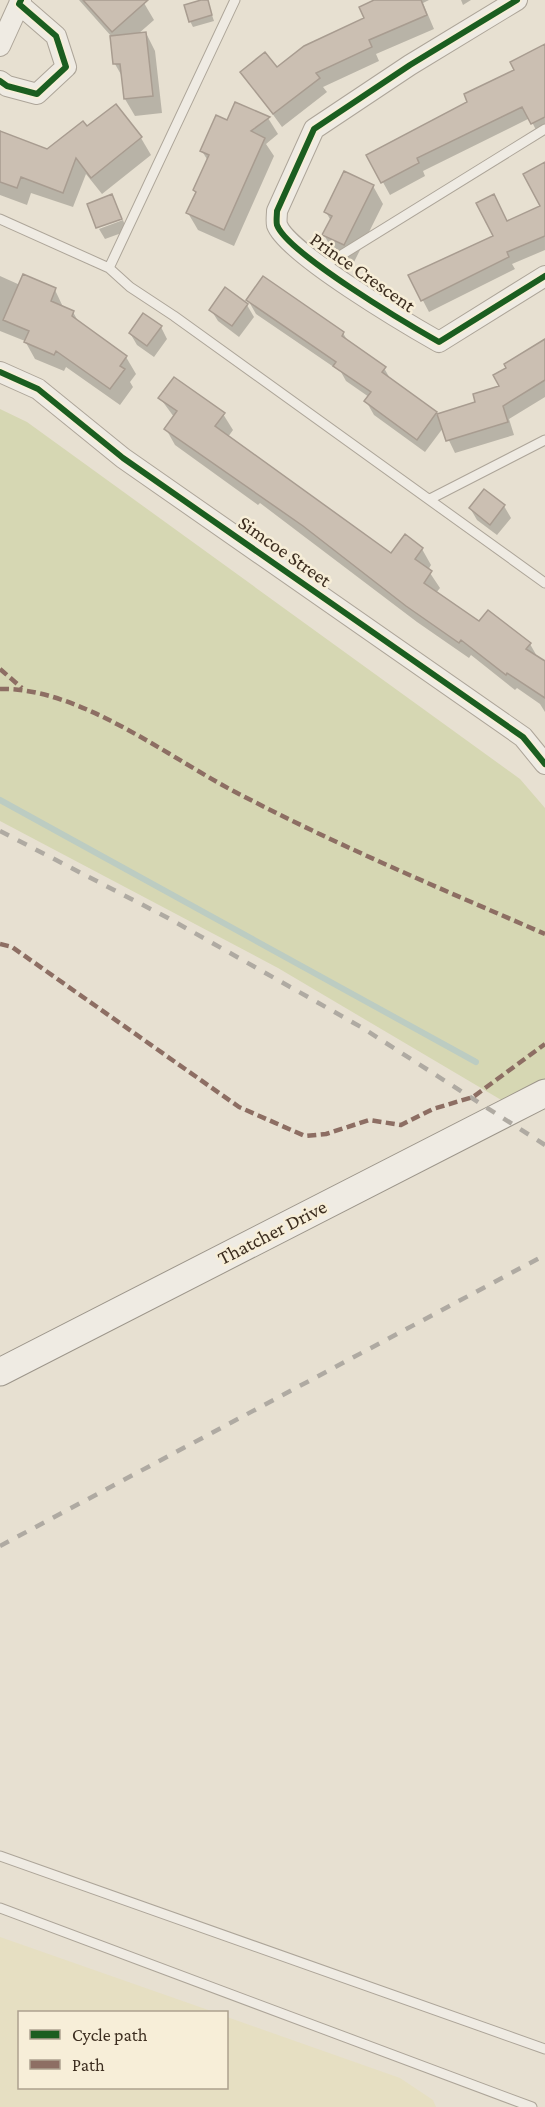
<svg xmlns="http://www.w3.org/2000/svg" width="545" height="2107" font-family="'Crimson Pro',serif">
<style>
.farmland{fill:#e6dfc2}
.green{fill:#d6d7b3}
.shadow{fill:#0003}
.lines{fill:none;stroke-linecap:round;stroke-linejoin:round}
.stream{stroke:#bcccc2;stroke-width:6}
.building{fill:#cbbfb2;stroke:#a89c90;stroke-width:1.5}
.service-casing{stroke:#ada599;stroke-width:11}
.minor-casing{stroke:#ada599;stroke-width:22}
.secondary-casing{stroke:#9c958a;stroke-width:29}
.service{stroke:#efebe3;stroke-width:9}
.minor{stroke:#efebe3;stroke-width:20}
.secondary{stroke:#efebe3;stroke-width:27}
.rail{stroke:#afaaa2;stroke-width:4.5;stroke-dasharray:10 10;stroke-linecap:butt}
.quiet{stroke:#8d6e63;stroke-width:4.5;stroke-dasharray:9 4.5;stroke-linecap:butt}
.cycleway-casing{stroke:#f7eed8;stroke-width:10}
.cycleway{stroke:#1b5e20;stroke-width:6}
.labels{text-anchor:middle;stroke-width:5;stroke-linejoin:round;paint-order:stroke}
.street-label{font-size:20px;fill:#3d2e20;stroke:#f7eed8}
</style>
<rect width="100%" height="100%" fill="#e7e0d1"/>
<path class="farmland" d="M 0,1937 L 214,2012 L 20,2012 L 20,2088 L 226,2088 L 227,2017 L 400,2078 L 433,2100 L 436,2107 L 0,2107 Z"/>
<path class="green" d="M 0,409 L 27,422 L 520,779 L 545,808 L 545,1081 L 503,1101 L 278,968 L 0,821 Z"/>
<path class="shadow" d="M 79,0 L 141,0 L 144,3 L 154,20 L 138,34 L 146,33 L 155,51 L 162,113 L 135,116 L 125,99 L 123,78 L 115,64 L 111,36 Z
M 207,0 L 214,21 L 193,27 L 190,21 Z
M 377,0 L 429,0 L 423,3 L 434,29 L 376,54 L 379,61 L 323,87 L 327,92 L 282,127 L 242,72 L 277,69 L 366,19 Z
M 461,0 L 471,0 L 463,5 Z
M 545,45 L 545,133 L 539,136 L 530,118 L 423,171 L 425,176 L 390,195 L 368,155 L 469,102 L 516,71 Z
M 268,118 L 278,134 L 266,144 L 274,156 L 234,246 L 198,230 L 188,213 L 197,194 L 194,190 L 208,161 L 202,151 L 228,122 Z
M 87,129 L 141,138 L 151,155 L 102,194 L 86,174 L 73,207 L 31,193 L 27,205 L 0,195 L 0,130 L 4,134 L 48,151 Z
M 545,171 L 545,250 L 512,264 L 515,269 L 429,312 L 410,276 L 495,236 L 507,222 L 543,207 Z
M 373,186 L 383,204 L 354,262 L 334,252 L 324,235 L 331,221 L 326,212 Z
M 123,220 L 127,231 L 105,239 L 99,229 Z
M 0,276 L 20,285 L 55,290 L 64,309 L 73,312 L 79,323 L 126,357 L 136,374 L 130,382 L 133,387 L 120,405 L 66,367 L 64,371 L 35,359 L 25,341 L 0,331 Z
M 248,300 L 343,333 L 349,343 L 384,368 L 392,382 L 437,415 L 477,402 L 501,387 L 508,368 L 506,364 L 545,339 L 545,397 L 509,419 L 514,435 L 455,453 L 443,428 L 425,452 L 374,415 L 366,401 L 369,397 L 346,381 L 341,372 L 256,314 Z
M 247,305 L 254,317 L 239,337 L 218,321 L 211,310 Z
M 161,327 L 167,339 L 154,357 L 137,345 L 130,333 Z
M 160,398 L 223,414 L 233,430 L 228,437 L 391,555 L 422,549 L 431,565 L 428,570 L 440,588 L 436,593 L 480,623 L 530,644 L 538,658 L 545,663 L 545,712 L 540,704 L 517,688 L 515,690 L 471,655 L 469,658 L 417,622 L 260,503 L 258,505 L 175,445 L 166,429 L 174,417 Z
M 484,491 L 504,506 L 511,518 L 497,535 L 477,520 L 470,508 Z"/>
<g class="lines">
<path class="stream" d="M 0,800 L 476,1062"/>
</g>
<path class="building" d="M 83,0 L 148,0 L 112,32 Z
M 201,0 L 208,0 L 212,15 L 189,22 L 184,5 Z
M 374,0 L 421,0 L 427,15 L 369,40 L 372,47 L 316,73 L 320,78 L 273,114 L 240,72 L 265,52 L 277,67 L 304,46 L 364,18 L 359,7 Z
M 146,32 L 153,96 L 124,99 L 120,64 L 113,64 L 110,36 Z
M 545,44 L 545,117 L 531,124 L 522,107 L 417,158 L 419,163 L 381,183 L 366,155 L 467,102 L 464,94 L 514,70 L 510,62 Z
M 235,102 L 270,117 L 251,131 L 265,138 L 224,230 L 186,213 L 196,192 L 193,190 L 209,155 L 200,151 L 216,115 L 227,120 Z
M 116,104 L 142,137 L 91,178 L 76,158 L 63,193 L 21,177 L 17,188 L 0,182 L 0,131 L 47,149 L 83,121 L 87,126 Z
M 545,162 L 545,236 L 507,252 L 509,257 L 421,301 L 408,275 L 493,236 L 476,203 L 494,194 L 507,221 L 540,206 L 523,174 Z
M 344,171 L 374,185 L 344,245 L 322,235 L 332,216 L 324,212 Z
M 112,194 L 122,219 L 96,228 L 87,204 Z
M 23,274 L 56,288 L 51,301 L 74,311 L 72,316 L 127,356 L 120,366 L 125,369 L 110,389 L 56,351 L 54,355 L 24,342 L 29,331 L 3,320 Z
M 263,276 L 344,332 L 342,336 L 386,367 L 382,372 L 437,412 L 417,440 L 364,401 L 371,392 L 333,366 L 336,362 L 246,300 Z
M 225,287 L 248,304 L 232,326 L 209,310 Z
M 143,313 L 162,326 L 147,346 L 129,333 Z
M 545,339 L 545,380 L 503,406 L 508,422 L 446,441 L 437,414 L 475,402 L 473,394 L 499,386 L 493,375 L 506,368 L 504,364 Z
M 174,377 L 225,413 L 215,426 L 391,553 L 405,534 L 423,548 L 415,559 L 432,571 L 424,583 L 479,621 L 488,610 L 531,643 L 526,649 L 545,661 L 545,698 L 507,673 L 506,675 L 461,640 L 459,643 L 406,606 L 303,526 L 164,429 L 177,411 L 158,398 Z
M 484,489 L 505,505 L 490,525 L 469,508 Z"/>
<g class="lines">
<g class="service-casing">
<path id="service" d="M 0,219 L 109,268 L 235,0
M 322,267 L 545,129
M 109,268 L 130,287 L 174,316 L 545,583
M 430,499 L 545,440
M 0,1856 L 545,2049
M 0,1908 L 532,2107"/>
</g>
<g class="minor-casing">
<path id="minor" d="M 517,0 L 410,65 L 314,129 L 277,211 C 277,215 276,221 277,225 C 287,253 409,325 439,342 L 545,276
M 0,46 L 21,0
M 0,81 L 7,86 L 37,94 L 66,67 L 56,36 L 19,4
M 0,372 L 38,389 L 123,458 L 523,737 L 545,764"/>
</g>
<g class="secondary-casing">
<path id="secondary" d="M 0,1372 L 545,1093"/>
</g>
<use href="#service" class="service"/>
<use href="#minor" class="minor"/>
<use href="#secondary" class="secondary"/>
<path class="rail" d="M 0,831 L 168,918 L 361,1027 L 545,1145
M 0,1546 L 545,1255"/>
<path class="quiet" d="M 0,669 L 22,688
M 0,689 C 81,687 173,761 243,796 C 341,847 444,890 545,934
M 0,944 L 12,947 L 239,1107 L 305,1136 L 326,1134 L 369,1120 L 401,1125 L 433,1109 L 473,1097 L 545,1044"/>
<g class="cycleway-casing">
<path id="cycleway" d="M 517,0 L 410,65 L 314,129 L 277,211 C 277,215 276,221 277,225 C 287,253 409,325 439,342 L 545,276
M 0,81 L 7,86 L 37,94 L 66,67 L 56,36 L 19,4 L 21,0
M 0,372 L 38,389 L 123,458 L 523,737 L 545,764"/>
</g>
<use href="#cycleway" class="cycleway"/>
</g>
<g class="labels">
<g class="street-label">
<text transform="translate(363 272) rotate(35)" y="7">Prince Crescent</text>
<text transform="translate(285 551) rotate(35)" y="7">Simcoe Street</text>
<text transform="translate(272 1232) rotate(-27)" y="7">Thatcher Drive</text>
</g>
</g>
<rect x="18" y="2011" width="210" height="78" fill="#f7eed8" stroke="#ada18e" stroke-width="1.5"/>
<rect x="30" y="2030" width="30" height="9" fill="#1b5e20" stroke="#ada18e" stroke-width="1.5"/>
<text x="72" y="2041" font-size="18" fill="#3d2e20">Cycle path</text>
<rect x="30" y="2060" width="30" height="9" fill="#8d6e63" stroke="#ada18e" stroke-width="1.5"/>
<text x="72" y="2071" font-size="18" fill="#3d2e20">Path</text>
</svg>
